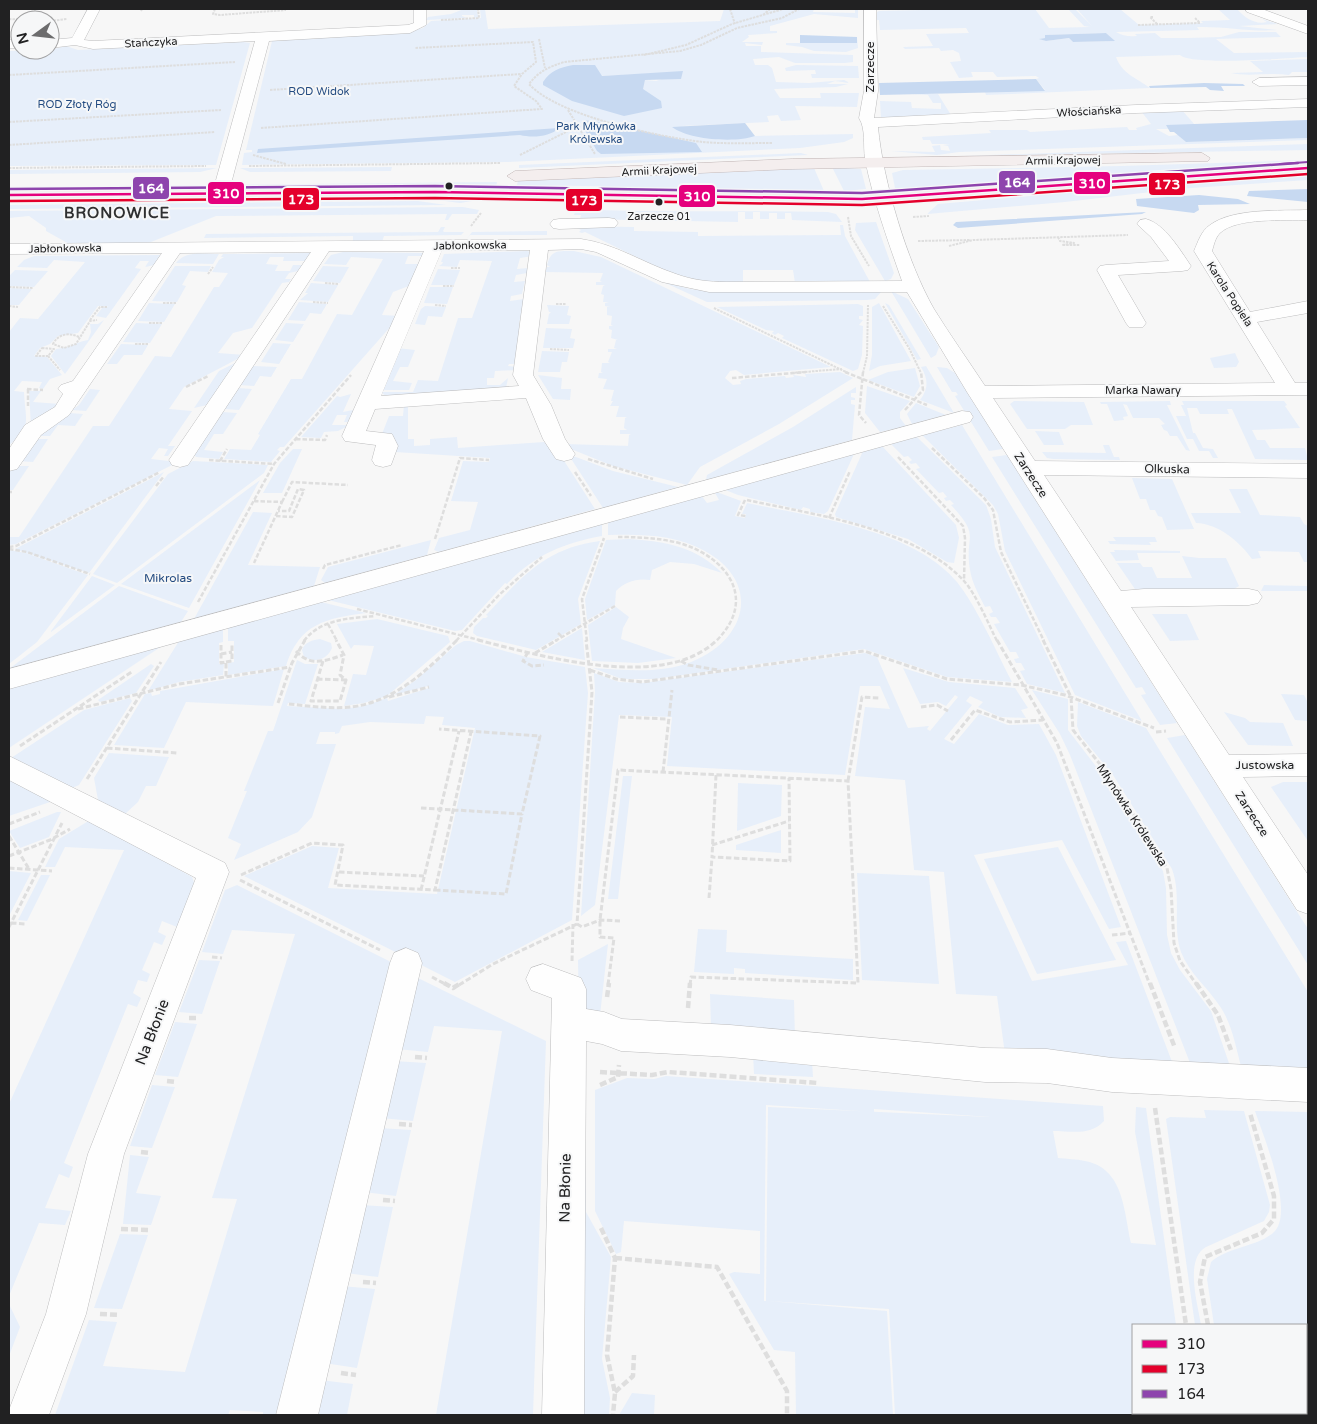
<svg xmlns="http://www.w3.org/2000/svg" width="1317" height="1424" font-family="'Varela Round',sans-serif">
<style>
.green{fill:#e7effa;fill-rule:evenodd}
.forest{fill:#c7d9f1}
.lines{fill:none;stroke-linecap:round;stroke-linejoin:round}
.minor-casing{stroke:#bdbdbe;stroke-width:1}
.major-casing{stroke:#c2b7b7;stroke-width:1}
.path-far3{stroke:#dedede;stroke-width:2;stroke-dasharray:2.5 1;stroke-linecap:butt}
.path-far2{stroke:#dedede;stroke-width:2.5;stroke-dasharray:4.5 2;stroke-linecap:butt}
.path-far1{stroke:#dedede;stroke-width:3;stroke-dasharray:5.5 2.5;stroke-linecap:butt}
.path{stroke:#dedede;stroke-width:4.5;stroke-dasharray:7 3;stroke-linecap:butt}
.minor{fill:#fefefe;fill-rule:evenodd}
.major{fill:#f4eeee;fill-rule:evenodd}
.bus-1-casing{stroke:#f6f7f8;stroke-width:5}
.bus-2-casing{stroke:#f6f7f8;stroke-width:5}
.bus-3-far1-casing{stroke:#f6f7f8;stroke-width:4}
.bus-3-casing{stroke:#f6f7f8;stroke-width:5}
.bus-1{stroke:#e5007d;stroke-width:2.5}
.bus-2{stroke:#e4002b;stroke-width:2.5}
.bus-3-far1{stroke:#8e44ad;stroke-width:2}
.bus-3{stroke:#8e44ad;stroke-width:2.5}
.bus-dot{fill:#212122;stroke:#f6f7f8;stroke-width:2}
.labels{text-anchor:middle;stroke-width:4;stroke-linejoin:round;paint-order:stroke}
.far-street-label{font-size:11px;fill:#212122;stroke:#f6f7f8}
.far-park-label{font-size:11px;fill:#234b81;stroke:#f6f7f8}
.bus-label{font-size:11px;fill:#212122;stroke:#f6f7f8}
.street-label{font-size:12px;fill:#212122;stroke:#f6f7f8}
.park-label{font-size:12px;fill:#234b81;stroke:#f6f7f8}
.far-district-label{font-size:15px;font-weight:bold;letter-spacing:1px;fill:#2f3031;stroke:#f6f7f8}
.near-street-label{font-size:15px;fill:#212122;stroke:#f6f7f8}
.line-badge{stroke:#f6f7f8;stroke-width:2}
.badge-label{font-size:14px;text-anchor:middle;font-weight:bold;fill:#fff}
</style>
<rect width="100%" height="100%" fill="#f7f7f7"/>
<path class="green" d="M 464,9 L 477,9 L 478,17 L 474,18 L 474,15 L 462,15 L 462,16 L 467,18 L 426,20 L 428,17 L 451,14 Z
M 480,9 L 485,9 L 488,29 L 720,21 L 724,9 L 814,9 L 813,12 L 855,13 L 855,9 L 858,9 L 858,18 L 814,14 L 770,26 L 770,31 L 777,31 L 777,33 L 748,35 L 749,37 L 742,42 L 763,42 L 762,45 L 745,43 L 746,46 L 761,46 L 761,52 L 853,55 L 853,62 L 845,63 L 795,63 L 779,57 L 753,59 L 755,65 L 768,65 L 772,68 L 776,82 L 809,83 L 844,80 L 850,83 L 835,81 L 827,84 L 848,84 L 836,87 L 774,89 L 780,98 L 821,98 L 820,93 L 859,93 L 857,107 L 795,106 L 801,120 L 781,121 L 778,115 L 767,116 L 769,122 L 682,126 L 755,136 L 853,134 L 853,138 L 844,142 L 800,148 L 508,162 L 242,165 L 244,153 L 252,152 L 252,150 L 246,150 L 272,41 L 409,32 L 423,28 L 431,21 L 481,18 ZM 579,67 L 601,76 L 683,72 L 656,81 L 645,80 L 642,89 L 624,115 Z
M 968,9 L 1035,9 L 1049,28 L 1090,27 L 1084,26 L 1068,9 L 1075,9 L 1092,26 L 1077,9 L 1120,9 L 1139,25 L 1203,23 L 1201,21 L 1230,20 L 1218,9 L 1237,9 C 1245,18 1255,25 1267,22 L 1262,19 L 1278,24 L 1239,26 L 1277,30 C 1250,32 1223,26 1197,27 L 1199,30 L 1116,32 C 1123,36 1129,37 1137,36 L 1135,34 L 1155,33 L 1161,38 L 1187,38 L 1221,37 L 1239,32 L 1276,32 L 1281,37 L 1216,39 L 1234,53 L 1308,52 L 1308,57 C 1287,58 1192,66 1180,55 L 1116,57 C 1122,74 1137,78 1150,88 L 986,95 L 985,92 L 1045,90 L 1036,79 L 1039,78 L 1036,76 L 997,77 L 993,72 L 971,72 L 973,77 L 959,78 L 950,62 L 961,61 L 959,53 L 953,50 L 941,51 L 939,48 L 905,49 L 903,47 L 933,46 L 926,34 L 969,33 L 966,28 L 880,30 L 879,20 L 877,20 L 877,12 L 879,11 ZM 1106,33 L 1114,41 L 1073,42 L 1069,38 L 1046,41 L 1040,39 L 1046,38 L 1046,35 Z
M 857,37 L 858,48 L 846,52 L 814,51 L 802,47 L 786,45 L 786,43 L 857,43 Z
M 244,42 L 250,43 L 216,165 L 9,166 L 9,51 L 50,50 L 66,46 L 78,50 Z
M 1308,59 L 1308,72 L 1292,72 L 1289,75 C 1270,72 1249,77 1231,73 L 1263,72 L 1250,61 Z
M 796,65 L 858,66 L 859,78 L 812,78 L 811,74 L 816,74 L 815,70 L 786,71 L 785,68 Z
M 912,94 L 938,94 L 951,115 L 881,118 L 880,101 L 911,102 L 912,108 L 941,109 L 941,103 L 933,103 L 928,95 Z
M 1181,109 L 1195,125 L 1167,125 L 1169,129 L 1156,129 L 1169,136 L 1178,135 L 1186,142 L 1308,138 L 1308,140 L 959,152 L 937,155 L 891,151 L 935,152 L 932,146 L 940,145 L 941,150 L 950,151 L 948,146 L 943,145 L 950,144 L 932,144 L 930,140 L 923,140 L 922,137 L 991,133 L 989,130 L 1027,130 L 1030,132 L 1127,127 L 1129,130 L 1137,130 L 1136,128 L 1151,124 L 1141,111 Z
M 1308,144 L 1308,150 L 962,156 Z
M 801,153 L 808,155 L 519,168 L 519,165 Z
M 1308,160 L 1308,163 L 908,192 L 895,188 L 892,173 L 903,170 L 1121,166 Z
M 392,167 L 391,171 L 250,172 L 240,168 Z
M 832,167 L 861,169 L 866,189 L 844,191 Z
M 217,168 L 200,172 L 9,174 L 9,170 Z
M 814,168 L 824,191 L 516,188 L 518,181 Z
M 1308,172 L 1308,180 L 1177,189 L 1065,202 L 927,214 L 938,204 C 1061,194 1184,180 1308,172 Z
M 497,182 L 496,188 L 9,191 L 9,187 Z
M 421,198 L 50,201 L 9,202 L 491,198 L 460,203 Z
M 418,201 L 446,205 L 9,209 L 9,205 Z
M 704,203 L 713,202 L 830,204 L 830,206 Z
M 463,207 L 479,210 L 477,214 L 452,214 L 448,220 L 445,220 L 447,214 L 216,216 L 146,244 L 71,245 L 46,231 L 46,228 L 29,216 L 9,218 L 9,211 Z
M 576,209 C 660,213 744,210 828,212 L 836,214 L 842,222 L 792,220 L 791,213 L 785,213 L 785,219 L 777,219 L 777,213 L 769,213 L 769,219 L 760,219 L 760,212 L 753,212 L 753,219 L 745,219 L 745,212 L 738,212 L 738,222 L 580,219 L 581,215 L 574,215 Z
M 876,222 L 894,273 L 891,279 L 885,281 L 855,230 L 856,223 Z
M 840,225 L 843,225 L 845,236 L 870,282 L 795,283 L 793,270 L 743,270 L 743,284 L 702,282 L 665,271 L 585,232 L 582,233 L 579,232 L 581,230 L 573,226 L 634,227 L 634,231 L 698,232 L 698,236 L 841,235 Z
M 441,227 L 445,227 L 443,231 L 444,232 L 464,232 L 461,235 L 384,236 L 382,242 L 353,242 L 353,236 L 204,238 L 206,234 L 438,232 Z
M 547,231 L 547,235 L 470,235 L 466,240 L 472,232 Z
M 527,251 L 534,253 L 533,256 L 520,258 L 517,269 L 528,268 L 527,273 L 516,275 L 514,282 L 525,281 L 522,294 L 511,296 L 510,301 L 524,299 L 519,324 L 523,333 L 517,364 L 509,364 L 508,366 L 517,367 L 516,370 L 495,371 L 494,378 L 487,378 L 487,385 L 500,385 L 508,378 L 506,388 L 386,396 L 381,392 L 413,392 L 418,380 L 438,381 L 458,318 L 472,318 L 492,261 L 460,260 L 457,267 L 439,266 L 442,264 L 443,262 L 441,262 L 444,254 Z
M 574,251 L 601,257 L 831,367 L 744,375 L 736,370 L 730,371 L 725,378 L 733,385 L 741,384 L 740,381 L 746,379 L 785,376 L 786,378 L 794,377 L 793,375 L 806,377 L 805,374 L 840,372 L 853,378 L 779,424 L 700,467 L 687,485 L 613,466 L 566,447 L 564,444 L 632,446 L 628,446 L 629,435 L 631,434 L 620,434 L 620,430 L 627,430 L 624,428 L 625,418 L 627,417 L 616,417 L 619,406 L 610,406 L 613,401 L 611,401 L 614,390 L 603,389 L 607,379 L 598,378 L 599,373 L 603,373 L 601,372 L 602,363 L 610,363 L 608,362 L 612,352 L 608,352 L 608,349 L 617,349 L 614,348 L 616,340 L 618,340 L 611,338 L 612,330 L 609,329 L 609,326 L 613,326 L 611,325 L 612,316 L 607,315 L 607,307 L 610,307 L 605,306 L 605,303 L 609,302 L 603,302 L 604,295 L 601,294 L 603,286 L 605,285 L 596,285 L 596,282 L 602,282 L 600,281 L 603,273 L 545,272 L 547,267 L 550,267 L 547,265 C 551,249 559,251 574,251 Z
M 343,252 L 424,253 L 422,256 L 408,256 L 405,264 L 423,264 L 414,284 L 393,292 L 382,315 L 400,316 L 284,447 L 280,447 L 277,450 L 280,451 L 271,462 L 224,459 L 230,449 L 251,450 L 260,435 L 258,434 L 291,379 L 302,379 L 337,314 L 352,315 L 383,259 L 351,257 L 346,265 L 324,264 L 331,255 Z
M 312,253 L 306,261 L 283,261 L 284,257 L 270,257 L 266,264 L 278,265 L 275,271 L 290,271 L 293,265 L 304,265 L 303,270 L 289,273 L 285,279 L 291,279 L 289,282 L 282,283 L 252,328 L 233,333 L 218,353 L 245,355 L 184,387 L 169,409 L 192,411 L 168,446 L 175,446 L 168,456 L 164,456 L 168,449 L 159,448 L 151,459 L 178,462 L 16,544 L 9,545 L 9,537 L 19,537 L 93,426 L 109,426 L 155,356 L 171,357 L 214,287 L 219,287 L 228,273 L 212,272 L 219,260 L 224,257 L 221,257 L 223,254 Z
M 219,254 L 213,264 L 176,263 C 186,250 205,254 219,254 Z
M 161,255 L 159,264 L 145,267 L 149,261 L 140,261 L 135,268 L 141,269 L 106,318 L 96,316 L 102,308 L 109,306 L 98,306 L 78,333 L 58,336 L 50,344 L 40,348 L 34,356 L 47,357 L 62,375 L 50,379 L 43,389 L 39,388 L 42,382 L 22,381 L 14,391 L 24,392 C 25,418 33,429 9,445 L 9,332 L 20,318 L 38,319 L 85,262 L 54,260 L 47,268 L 17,267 L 24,260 L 34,256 Z
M 175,266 L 211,266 L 208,272 L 190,271 L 182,285 L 186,286 L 177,302 L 152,301 Z
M 323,266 L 349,267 L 340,283 L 313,281 Z
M 438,269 L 460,270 L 454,285 L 431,285 Z
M 15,270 L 48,271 L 34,287 L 9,286 L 9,276 Z
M 661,281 L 690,289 L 717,292 L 882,291 L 875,299 L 867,300 L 707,302 Z
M 311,283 L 338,285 L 328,302 L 300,300 L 308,293 L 305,293 Z
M 430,287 L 453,287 L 447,304 L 424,303 Z
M 9,288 L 32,289 L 19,305 L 9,305 Z
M 891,291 L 908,299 L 939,347 L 936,355 L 931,358 Z
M 299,302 L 327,304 L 321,314 L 310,313 L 305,321 L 288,320 Z
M 149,303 L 175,304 L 164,322 L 138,321 Z
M 879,303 L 911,361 L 880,366 L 869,371 L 872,355 L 872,307 Z
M 885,303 L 889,305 L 921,359 L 917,360 Z
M 858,304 L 863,306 L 863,316 L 859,316 L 859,319 L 863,320 L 859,325 L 863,326 L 862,355 L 858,369 L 853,371 L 782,338 L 784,336 L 778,333 L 775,335 L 772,333 L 774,331 L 766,330 L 717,307 Z
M 547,305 L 569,306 L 567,315 L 571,316 L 569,324 L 547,324 L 549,314 L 551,312 L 549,312 Z
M 425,306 L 446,307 L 442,317 L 428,316 L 425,325 L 415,324 L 421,309 Z
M 104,320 L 65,374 L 51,356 L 56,349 C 71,348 78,341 88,340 L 91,332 L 90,324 L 98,324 Z
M 136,323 L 162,324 L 150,343 L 123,342 Z
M 286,323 L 304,324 L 293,342 L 275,340 Z
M 546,328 L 572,329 L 570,338 L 575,339 L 573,348 L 543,348 Z
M 273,343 L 291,344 L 279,364 L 261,362 Z
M 121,344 L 148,345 L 142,355 L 124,355 L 117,364 L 107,364 Z
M 397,348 L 415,350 L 408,367 L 400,367 L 393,381 L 412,383 L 409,390 L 379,390 Z
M 542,351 L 569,352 L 567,362 L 562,362 L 560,372 L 538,372 Z
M 1235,353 L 1239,362 L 1236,367 L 1214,368 L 1210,358 Z
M 243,359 L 211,404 L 194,408 L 219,371 Z
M 252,366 L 277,367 L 271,377 L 260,376 L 254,386 L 239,385 Z
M 926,366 L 954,413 L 920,400 C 929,388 928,379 921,367 Z
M 937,367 L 947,368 L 955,373 L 1003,449 L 989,451 L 955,396 L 958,395 L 956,392 L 952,392 Z
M 915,368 L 920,386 L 914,397 L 868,380 L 888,372 Z
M 538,375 L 562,378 L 561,389 L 571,389 L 570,400 L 553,399 Z
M 867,386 L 910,401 L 900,412 L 900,418 L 906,426 L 880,432 L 865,413 Z
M 856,387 L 856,393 L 851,393 L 851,397 L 855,398 L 855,400 L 851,400 L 851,404 L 855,405 L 852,440 L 706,480 L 707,475 L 793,427 Z
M 238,388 L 252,389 L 239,410 L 224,409 Z
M 90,389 L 100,390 L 86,411 L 72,410 L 79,405 Z
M 29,391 L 41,391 L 33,402 L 60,404 L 31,426 Z
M 351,394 L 343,412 L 358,409 L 352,422 L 344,422 L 347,415 L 337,415 L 332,425 L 350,425 L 338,431 L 324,432 L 321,438 L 301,437 L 337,396 L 340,397 Z
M 1014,401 L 1084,402 L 1093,425 L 1071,425 L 1065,429 L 1027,429 L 1010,404 Z
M 1170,401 L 1171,405 L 1167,405 L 1190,451 L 1186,450 L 1177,436 L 1170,436 L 1167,431 L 1164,430 L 1161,425 L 1165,424 L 1159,418 L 1133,418 L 1127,405 L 1123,404 L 1128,416 L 1123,417 L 1124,420 L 1114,421 L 1107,404 L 1101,404 L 1100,402 Z
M 1182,401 L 1284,401 L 1287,405 L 1285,406 L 1300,428 L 1252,430 L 1257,440 L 1265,440 L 1270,448 L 1305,448 L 1308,460 L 1255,459 L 1232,409 L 1227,409 L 1229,414 L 1200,414 L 1197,408 L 1187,408 L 1193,433 L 1195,433 L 1203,448 L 1213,449 L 1218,458 L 1213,458 L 1209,451 L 1199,451 L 1193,439 L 1187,439 L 1176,416 L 1186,416 L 1181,405 L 1184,405 Z
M 916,403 L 946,415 L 912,424 L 907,414 Z
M 404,405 L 408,405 L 408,439 L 414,439 L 414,446 L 430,445 L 430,439 L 457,437 L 458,448 L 544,442 L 561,456 L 595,509 L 439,552 L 434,550 L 439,538 L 470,530 L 478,502 L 451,501 L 463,461 L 489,462 L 490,458 L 395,452 L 382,434 L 389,416 L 403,416 Z
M 222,412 L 237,413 L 223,434 L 214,434 L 204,450 L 223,452 L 219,459 L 196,457 L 194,454 Z
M 69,413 L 83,414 L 75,426 L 58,425 L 50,436 L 35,436 Z
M 962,425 L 1142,721 L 1075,695 L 1005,551 L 998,514 L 993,505 L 922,435 Z
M 1035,431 L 1059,432 L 1064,445 L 1044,445 Z
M 917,437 L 986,505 L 991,519 L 995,547 L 1065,693 L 1027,684 L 1020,671 L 1025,670 L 1021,663 L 1016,663 L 1014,659 L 1019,658 L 1016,652 L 1010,652 L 994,624 L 1000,623 L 996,617 L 991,617 L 989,614 L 993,612 L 990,606 L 985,607 C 979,595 972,583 970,570 C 964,534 982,538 951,505 L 954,504 L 950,500 L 946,501 L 944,498 L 947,497 L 943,492 L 939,493 L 916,469 L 920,468 L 916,463 L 911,464 L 909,462 L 912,460 L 908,456 L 904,457 L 891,444 Z
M 33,439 L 48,439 L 33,462 L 17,461 Z
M 1103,445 L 1109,445 L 1114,457 L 1119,457 L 1120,460 L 1053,459 L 1047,458 L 1042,452 L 1106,453 Z
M 882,446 L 956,525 L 959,538 L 954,563 L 947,562 L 908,539 L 836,517 L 835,514 L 863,451 Z
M 293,449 L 302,449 L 282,493 L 263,493 L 280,463 Z
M 568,454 L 613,471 L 678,487 L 603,508 Z
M 854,454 L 828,511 L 824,514 L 810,512 L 810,509 L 803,507 L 801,510 L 738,495 L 723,489 Z
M 1007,455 L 1177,723 L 1160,725 L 1141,695 L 1146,694 L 1142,687 L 1136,688 L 992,457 Z
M 193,461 L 268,465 L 264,473 L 117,583 L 93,574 L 168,474 Z
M 14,466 L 29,466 L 13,490 L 9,490 L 9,473 Z
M 164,472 L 89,573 L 15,549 Z
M 1132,478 L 1172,479 L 1194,529 L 1167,530 L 1162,517 L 1158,516 L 1155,510 L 1150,510 L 1146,499 L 1140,499 Z
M 260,480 L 189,608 L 121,584 Z
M 1229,489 L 1247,489 L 1260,515 L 1300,517 L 1304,524 L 1308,526 L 1308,562 L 1304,562 L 1299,552 L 1258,551 L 1261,558 L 1252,559 C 1239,541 1219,524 1196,523 L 1191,513 L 1241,513 Z
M 714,491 L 741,501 L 735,516 L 745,518 L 746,514 L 742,514 L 747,503 C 812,517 913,529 957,582 C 977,607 997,653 1012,682 L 947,677 L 864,649 L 655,679 L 622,679 L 593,668 C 624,670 661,674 691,662 C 747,640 762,583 705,551 C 675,534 640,534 608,535 L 608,521 L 701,495 L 707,503 L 719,500 Z
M 253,512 L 272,513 L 248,565 L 320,567 L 314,586 L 194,619 Z
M 602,523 L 602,536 C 564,543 534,555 507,584 L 505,583 L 462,630 L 455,631 L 328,600 Z
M 1113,537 L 1155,537 L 1157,542 L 1149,542 L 1151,545 L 1110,544 L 1108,541 L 1116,541 Z
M 629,539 C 664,541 697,547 722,573 L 694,564 L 670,562 L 652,570 L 650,580 C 636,578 625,582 616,591 L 615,605 L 587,620 L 585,599 L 606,540 Z
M 431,540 L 427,555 L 325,583 L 321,580 L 328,567 Z
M 600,541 L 578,599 L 581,624 L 536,650 L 477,636 L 473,633 L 474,627 L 483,618 L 486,618 L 488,616 L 486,615 C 522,577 545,548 600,541 Z
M 9,550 L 26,553 L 88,575 L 37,642 L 9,664 Z
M 1114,550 L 1180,551 L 1180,553 L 1137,553 L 1139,560 L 1116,561 L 1110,552 L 1115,552 Z
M 1182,556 L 1199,558 L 1226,558 L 1239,586 L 1229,592 L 1137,592 L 1117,563 L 1140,563 L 1143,567 L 1152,567 L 1157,578 L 1192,578 Z
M 92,576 L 115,585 L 51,632 L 51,631 Z
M 1264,585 L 1308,586 L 1308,591 L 1261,591 Z
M 119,586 L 188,611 L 181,622 L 9,669 Z
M 321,602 L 366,613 C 326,618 299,624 286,666 L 228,675 L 228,663 L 234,662 L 234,641 L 228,641 L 228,627 Z
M 616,607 L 629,617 L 623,628 L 621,639 L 676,658 L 638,663 L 592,661 L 588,625 Z
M 1152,614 L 1187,614 L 1199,640 L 1170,641 Z
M 377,619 L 448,636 L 450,642 L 387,696 L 364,703 L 344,706 L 353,674 L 366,675 L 374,646 L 354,645 L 351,649 L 337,624 Z
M 223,628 L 223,642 L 219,643 L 219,664 L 224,664 L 223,675 L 179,682 L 148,691 L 179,641 Z
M 582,628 L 585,660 L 542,652 Z
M 320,639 L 331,643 L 332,648 C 327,660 315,663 304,657 L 302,650 C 305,642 312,640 320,639 Z
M 464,641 L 470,641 L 526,657 L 585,667 L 588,693 L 572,920 L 455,982 L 244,876 L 312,846 L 339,848 L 328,888 L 437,894 L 475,728 L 442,725 L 444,717 L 426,716 L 424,724 L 370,722 L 342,726 L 339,733 L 335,734 L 335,732 L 320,732 L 316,744 L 336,744 L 312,817 L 298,832 L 234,860 L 241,844 L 228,838 L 247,791 L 244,791 L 268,731 L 273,731 L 297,660 L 305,664 L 318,664 L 305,704 L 288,703 L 287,706 L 342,709 L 364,706 L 387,698 L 388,701 L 429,688 L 428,686 L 394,695 L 416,680 L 456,645 Z
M 165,644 L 9,748 L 9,688 Z
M 865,653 L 877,657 L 908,728 L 929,726 L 927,729 L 930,731 L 958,697 L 955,695 L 946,706 L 938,702 L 920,704 L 903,668 L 949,682 L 1015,688 L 1028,708 L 1021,710 L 1026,718 L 1000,717 L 978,707 L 983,702 L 970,696 L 966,701 L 972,705 L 944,739 L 954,744 L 979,714 L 1008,725 L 1039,724 L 1056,755 L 1121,927 L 1109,929 L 1062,840 L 974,855 L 1032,981 L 1128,965 L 1116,942 L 1126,941 L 1174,1067 L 1005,1054 L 997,996 L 956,994 L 944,872 L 914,870 L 905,780 L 855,776 L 865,707 L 890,709 L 880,686 L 860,686 L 845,775 L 667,766 L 672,717 L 619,715 L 595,905 L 581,916 L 595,692 L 594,673 L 619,682 L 642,683 Z
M 151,664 L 154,666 L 136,693 L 100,702 L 98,700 Z
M 284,669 L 273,706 L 186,702 L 164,748 L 114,745 L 145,694 L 151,693 L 152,696 L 160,694 L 160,691 Z
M 1032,690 L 1068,699 L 1068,730 L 1105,778 L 1163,871 L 1166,888 L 1167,935 L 1171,953 L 1180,970 L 1211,1011 L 1231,1069 L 1192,1068 L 1070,755 L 1060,734 Z
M 1281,694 L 1304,695 L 1308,703 L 1308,721 L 1295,720 Z
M 130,698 L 132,701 L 79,785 L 72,788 L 11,758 L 84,710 Z
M 1078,702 L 1146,728 L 1308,992 L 1308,1074 L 1242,1070 C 1236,1048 1232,1023 1219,1005 C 1207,987 1189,973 1181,952 C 1172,926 1182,896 1172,869 L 1113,775 L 1081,736 L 1077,726 Z
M 1224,712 L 1245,718 L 1250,722 L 1283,723 L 1293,746 L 1248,745 Z
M 1185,735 L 1308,929 L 1308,965 L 1167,738 Z
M 109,753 L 169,757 L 156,786 L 146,786 L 138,802 L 125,814 L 98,800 L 94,778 Z
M 623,776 L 632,776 L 618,899 L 608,899 Z
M 9,778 L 53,801 L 9,816 Z
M 1283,782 L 1308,782 L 1308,841 L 1271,787 Z
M 738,783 L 782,785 L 781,816 L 737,831 Z
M 57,812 L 61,812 L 49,837 L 20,848 L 9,831 Z
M 90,820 L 192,877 L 197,890 L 182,929 L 162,921 L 158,932 L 166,936 L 162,945 L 154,942 L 142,970 L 150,974 L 147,982 L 138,980 L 133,993 L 141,998 L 137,1007 L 128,1004 L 64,1163 L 73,1167 L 69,1178 L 59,1174 L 45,1208 L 71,1211 L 65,1225 L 39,1223 L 9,1296 L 9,1104 L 124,850 L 65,847 L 55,867 L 45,867 L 59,839 Z
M 781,830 L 781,853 L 736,850 L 736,845 Z
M 1058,847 L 1116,960 L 1037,974 L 984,859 Z
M 9,871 L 31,873 L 9,916 Z
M 857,873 L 929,876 L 939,984 L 862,980 Z
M 41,875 L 50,875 L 27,921 L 18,920 Z
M 237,885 L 395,964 L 285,1415 L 263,1415 L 263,1412 L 230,1410 L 228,1415 L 55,1415 L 89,1320 L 117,1322 L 103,1366 L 185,1372 L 237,1199 L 212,1198 L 295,934 L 232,930 L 223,954 L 202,952 L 225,890 Z
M 698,929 L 727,930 L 726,952 L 853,959 L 853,980 L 745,973 L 745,969 L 734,968 L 734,974 L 694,972 Z
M 608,944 L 600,1015 L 579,1018 L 578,960 Z
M 199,960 L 220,961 L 202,1014 L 179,1012 Z
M 416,977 L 546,1041 L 533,1415 L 436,1415 L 502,1031 L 434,1026 L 428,1052 L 397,1049 Z
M 710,994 L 794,1000 L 795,1039 L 711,1028 Z
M 175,1022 L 197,1024 L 178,1077 L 155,1075 Z
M 753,1053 L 812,1061 L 813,1077 L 754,1074 Z
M 394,1061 L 426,1063 L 413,1121 L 381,1118 Z
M 577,1074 L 586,1075 L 586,1212 L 611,1257 L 602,1359 L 610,1398 L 609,1415 L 573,1415 Z
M 666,1076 L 1103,1106 L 1104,1121 C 1091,1136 1071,1131 1053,1131 L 1058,1158 C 1067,1159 1076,1159 1085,1161 C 1124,1168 1124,1212 1131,1243 L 1156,1245 L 1135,1132 L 1136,1107 L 1146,1108 L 1176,1325 L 1133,1325 L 1133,1413 L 1188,1413 L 1188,1415 L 895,1415 L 889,1309 L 768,1301 L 887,1311 L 893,1415 L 796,1415 L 795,1352 L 774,1350 L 729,1274 L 734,1272 L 760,1274 L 760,1231 L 624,1221 L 621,1252 L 616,1254 L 595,1211 L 595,1090 L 627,1078 L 654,1079 ZM 766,1105 L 874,1112 L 874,1109 L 990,1117 L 768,1107 L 766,1301 L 764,1301 Z
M 152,1085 L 175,1087 L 152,1148 L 130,1146 Z
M 1204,1110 L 1244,1111 L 1270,1205 L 1269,1212 L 1264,1221 L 1206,1247 C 1184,1259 1198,1305 1201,1325 L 1195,1325 L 1166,1119 L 1170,1117 L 1206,1118 Z
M 1255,1111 L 1308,1112 L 1308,1415 L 1228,1415 L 1228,1413 L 1306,1413 L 1306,1325 L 1214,1325 L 1207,1279 L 1211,1262 C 1228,1247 1256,1247 1273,1233 C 1296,1214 1263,1135 1255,1111 Z
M 379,1128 L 411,1130 L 396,1196 L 364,1192 Z
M 130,1155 L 149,1157 L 136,1193 L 161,1196 L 151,1225 L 123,1224 Z
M 361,1205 L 393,1207 L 378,1277 L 345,1273 Z
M 120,1234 L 148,1235 L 122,1309 L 94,1308 Z
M 342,1286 L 375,1289 L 357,1368 L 324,1363 Z
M 9,1304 L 20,1327 L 9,1356 Z
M 320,1380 L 353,1384 L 347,1415 L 311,1415 Z
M 632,1393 L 655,1395 L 654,1415 L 619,1415 Z"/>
<path class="forest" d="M 1106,33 L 1115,41 L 1073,42 L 1069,38 L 1046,41 L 1039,39 L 1045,38 L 1045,35 Z
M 800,35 L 857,37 L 857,43 L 800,43 Z
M 573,65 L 595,65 L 602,76 L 683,71 L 681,79 L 645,80 L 643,89 L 661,101 L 662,108 L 624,116 L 572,101 L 543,85 L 543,82 C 551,70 559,68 573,65 Z
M 1036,79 L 1045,91 L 880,95 L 879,83 Z
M 1204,83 L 1243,84 L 1245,86 L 1221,86 L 1224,91 L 1210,90 L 1206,87 L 1150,88 L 1149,86 Z
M 583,120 L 606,123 L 696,143 L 702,152 L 601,154 L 597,151 L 583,127 Z
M 1308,120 L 1308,138 L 1186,142 L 1174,132 L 1170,132 L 1166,125 Z
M 745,123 L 755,136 C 736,143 689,140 672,127 Z
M 559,128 C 550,137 532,138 520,135 L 257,153 L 258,149 Z
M 1308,189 L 1308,202 L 1247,196 L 1249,191 Z
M 1199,195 L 1238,199 L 1250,204 L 1198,205 L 1199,210 L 1194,213 L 1137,206 L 1136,199 Z
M 1146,212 L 1142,214 L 958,228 L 953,225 L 956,222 Z"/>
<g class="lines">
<g class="minor-casing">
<path id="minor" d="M 88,9 L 100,9 L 84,40 L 93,41 L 408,25 L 414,23 L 414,9 L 426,9 L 426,25 L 410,33 L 269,41 L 232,180 L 224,185 L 216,180 L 255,41 L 93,49 L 75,45 L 50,48 L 50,40 L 72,38 Z
M 864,9 L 876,9 L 878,91 L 874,118 L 1136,105 L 1308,99 L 1308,107 L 1136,113 L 878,127 C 883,181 907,262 934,309 C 950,335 968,360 985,386 L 1275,383 L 1194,251 C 1198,242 1201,231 1210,225 C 1233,208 1280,211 1308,210 L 1308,220 C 1285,221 1237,217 1220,233 C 1215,238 1214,245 1212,251 L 1250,312 L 1308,301 L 1308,313 L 1257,322 L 1295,383 L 1308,383 L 1308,395 L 993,398 L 1035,461 L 1308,464 L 1308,478 L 1044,475 L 1121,591 L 1144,589 L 1249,589 L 1258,591 L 1262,597 L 1258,603 L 1249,605 L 1131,607 L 1229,755 L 1308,754 L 1308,776 L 1243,777 L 1308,875 L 1308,914 L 1297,910 L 967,392 L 907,292 L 709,292 L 662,282 L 596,252 L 581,249 L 548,250 L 533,375 L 551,405 L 565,439 L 575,454 L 572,459 L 564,461 L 556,459 L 543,439 L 526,398 L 375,409 L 366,431 L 392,434 L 398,446 L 391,465 L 383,467 L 375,465 L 372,460 L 376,445 L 345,441 L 342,436 L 424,251 L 329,251 L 188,465 L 180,467 L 172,465 L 169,460 L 311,252 L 180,253 L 69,415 L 41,435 L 17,469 L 9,471 L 9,449 L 25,425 L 55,407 L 63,394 L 58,389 L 61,385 L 73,381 L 162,253 L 9,254 L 9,244 L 581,239 C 616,244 643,263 676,274 C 692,280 709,282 726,282 L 902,281 C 888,241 873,200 865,159 C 863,145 866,129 859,118 L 864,91 ZM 442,250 L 530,250 L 513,375 L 519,386 L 381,396 Z
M 1245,9 L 1262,9 L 1308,26 L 1308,34 L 1247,12 Z
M 9,40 L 20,40 L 20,48 L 9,48 Z
M 1308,77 L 1308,85 L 1259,86 L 1252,82 L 1259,78 Z
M 609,218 L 615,219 L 618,223 L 615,227 L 559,229 L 553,228 L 550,224 L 553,220 L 559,219 Z
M 1146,219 C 1165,224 1180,250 1191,266 L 1188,270 L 1182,271 L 1118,275 L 1146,323 L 1143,327 L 1129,327 L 1126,323 L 1097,270 L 1100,266 L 1106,265 L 1169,261 L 1151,237 L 1137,224 L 1140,220 Z
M 962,411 L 970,412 L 973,417 L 970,422 L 9,689 L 9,669 Z
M 9,756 L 225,863 L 229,872 L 124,1154 L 86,1314 L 49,1415 L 9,1415 L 9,1410 L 46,1314 L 88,1154 L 196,878 L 9,780 Z
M 406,948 L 418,953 L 422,963 L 318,1415 L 276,1415 L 390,963 L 394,953 Z
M 543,964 L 581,978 L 586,989 L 586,1009 L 604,1012 L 622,1019 L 730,1025 L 985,1048 L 1047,1049 L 1112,1058 L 1308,1068 L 1308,1102 L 1112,1092 L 1047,1083 L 985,1082 L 730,1057 L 621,1051 L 602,1044 L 586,1041 L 584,1415 L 542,1415 L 552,998 L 531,990 L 526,979 L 531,968 Z"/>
</g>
<g class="major-casing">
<path id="major" d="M 1202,153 L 1210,158 L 1208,161 L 792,169 L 515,181 L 507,176 L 515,171 L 792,159 Z
M 1308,163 L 1308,173 L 862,204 L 435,197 L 9,200 L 9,190 L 435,187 L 862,194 Z"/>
</g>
<path class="path-far3" d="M 215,9 L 213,14 L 220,15 L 286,10
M 337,9 L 343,9
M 730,9 L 735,24
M 141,11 L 142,9
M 763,15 L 770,9
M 1153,17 L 1150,17 L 1157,24
M 22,18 L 36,9
M 9,19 L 27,20
M 35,20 L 39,14
M 441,20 L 479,18 L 478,9
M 50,21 L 67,19
M 1138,25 L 1200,23 L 1195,18
M 539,39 L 545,68
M 644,55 L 686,45 L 732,24 L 783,9
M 9,75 L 235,62
M 270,90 L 521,74
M 568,110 L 595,154
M 9,122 L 221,110
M 261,128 L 542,109 L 536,101 L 514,86 L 522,74 L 536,62 L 533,42 L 415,48
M 772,143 C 749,143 726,144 703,142 C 659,137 558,116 529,84 C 539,71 549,67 564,62 L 680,51 L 701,45 L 737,28 L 782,18 L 799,9
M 9,145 L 215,132
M 253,155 L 286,164
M 520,155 L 572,129 L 575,121
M 249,166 L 501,163
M 9,168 L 206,166
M 848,217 L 851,236 L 869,266
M 913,217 L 929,216
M 471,226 L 481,213
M 1058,237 L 1060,241 L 1074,243 L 1062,245 L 1080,245
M 918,241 L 970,240
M 949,246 L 973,240 L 1128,235
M 451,268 L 460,268
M 208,274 L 213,267
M 325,283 L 339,284
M 443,286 L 454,286
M 9,287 L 33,288
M 313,302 L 328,303
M 163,303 L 176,303
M 556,304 L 566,304
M 435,305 L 446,306
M 9,306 L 18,307
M 883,306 L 909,348 L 921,373
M 714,308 L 848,373
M 90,320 L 100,307 L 107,307
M 149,323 L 163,323
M 79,337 C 69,332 58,334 53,344 L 64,348 L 76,344 L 90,321 L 97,320
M 135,344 L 149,344
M 42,348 L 54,349 L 48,356 L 36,356 Z
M 550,349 L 569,350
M 48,356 L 60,370
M 791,373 L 842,369
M 863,373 L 867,356 L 868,305"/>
<path class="path-far2" d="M 845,372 L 927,405
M 863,372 L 859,415 L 866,423
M 732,378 L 806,372
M 186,387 L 208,376
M 27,389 L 43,390
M 28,389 L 28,406
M 905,410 L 923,390 L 921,372
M 296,439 L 325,440 L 327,435
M 932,448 L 984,498 L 993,510 L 1001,552 L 1044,641
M 898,457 L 963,526 L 965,538 L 964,581
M 588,459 L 653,479
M 209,460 L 274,464
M 220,461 L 227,449
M 575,472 L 591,496
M 156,486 L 164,476
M 9,492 L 12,492
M 745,500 L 738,515 L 746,516
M 747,500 C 815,515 915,528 964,581 C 976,594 989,625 997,641
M 254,501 L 282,502 L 254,563
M 282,502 L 292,482 L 348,485
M 276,516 L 292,517 L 304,490 L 298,489 L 289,511 L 278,511
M 829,518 L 850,471
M 618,537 C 638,537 659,538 679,543 C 728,557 758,600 716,641
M 435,539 L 460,458 L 489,460
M 9,547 L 16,546 L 160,472
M 9,549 L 27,552 L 90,574
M 323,569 L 325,565 L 402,545
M 198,602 L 274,464 L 351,375
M 357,609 L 483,641
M 328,624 L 337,641
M 558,633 L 562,637
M 304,641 C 320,619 351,618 375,616
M 456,641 L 499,595 L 542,557
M 555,641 L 615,606
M 587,641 L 582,599 L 604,538"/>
<path class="path-far1" d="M 478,640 C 541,656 664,692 717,640
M 997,640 L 1057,743 L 1150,985
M 1043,640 L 1071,697 L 1073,730 L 1110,777 L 1167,868 L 1171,889 L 1174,943 L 1180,961 L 1197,985
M 221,645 L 221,663 L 226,662 L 226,677
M 296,651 C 310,667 325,661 343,655
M 528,652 L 523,661 L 532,666 L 544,665
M 535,653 L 557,640
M 221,654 L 232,652
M 323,661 L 311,701 L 340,701 L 346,680 L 340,675 L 344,655 L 336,640
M 681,661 L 688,665 L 718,670
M 226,662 L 232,661 L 232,643
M 590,670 L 616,679 L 642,682 L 864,651 L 947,679 L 1021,685 L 1065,695 L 1154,728
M 317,679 L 346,680
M 389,697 L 429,687
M 278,703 L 292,663 L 305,640
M 289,704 C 309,706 330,709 351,707 C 394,702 428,670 457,640
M 921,707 L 937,705 L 948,711
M 78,709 L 179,684 L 290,667
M 620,717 L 668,719
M 1156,732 L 1166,731
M 951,740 L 975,710 L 1010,722 L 1043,720
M 20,746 L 133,671
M 107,748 L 178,753
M 663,772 L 672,690
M 716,775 L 712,857 L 790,861 L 789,778
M 87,779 L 161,662
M 848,781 L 862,697 L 879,698
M 421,808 L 522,814 L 540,736 L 439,729
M 9,824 L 40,812
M 9,836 L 29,869
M 712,845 L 789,821
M 9,856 L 50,840 L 70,829
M 9,868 L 52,871
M 339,872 L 424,876
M 241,875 L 312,843 L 343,845 L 335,885 L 435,890 L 471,732
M 240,880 L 380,950
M 421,890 L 459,731
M 435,890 L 506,894 L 522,814
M 709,898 L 712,857
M 11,923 L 26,924
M 577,924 L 582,927 L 600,920 L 620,921
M 9,927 L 62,823
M 1112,935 L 1131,933
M 212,957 L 222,958
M 572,961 L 573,924
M 432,977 L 447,985
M 459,985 L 493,964 L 577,924 L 592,692 L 586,640
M 608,985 L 614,938 L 600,937 L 600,920 L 618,770 L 848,781 L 858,983 L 691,977 L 690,985"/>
<path class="path" d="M 444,983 L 453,988 L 461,983
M 1150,983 L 1175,1048
M 1196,983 L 1218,1015 L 1231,1050
M 607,997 L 609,983
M 688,1008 L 690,983
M 189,1018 L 199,1018
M 415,1057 L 427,1058
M 600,1072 L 652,1075 L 668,1072 L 818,1083
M 167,1081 L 176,1082
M 600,1085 L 618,1077 L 619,1065
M 1155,1108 L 1186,1325
M 399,1124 L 412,1125
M 141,1152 L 150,1153
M 383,1200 L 395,1201
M 601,1228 L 615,1258 L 607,1355 L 615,1393 L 613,1415
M 121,1229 L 149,1230
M 615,1258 L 717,1267 L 787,1391 L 787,1415
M 363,1282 L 376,1283
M 100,1314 L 120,1315
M 1208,1325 L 1200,1282 L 1205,1257 L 1262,1233 L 1274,1219 L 1274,1196 L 1250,1113
M 341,1373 L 356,1375
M 615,1392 L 633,1376 L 634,1355
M 1198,1413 L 1199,1415
M 1221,1413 L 1222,1415"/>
<use href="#minor" class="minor"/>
<use href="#major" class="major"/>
<g class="bus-1-casing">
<path id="bus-1" d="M 9,195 L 435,192 L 862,199 L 1308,168"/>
</g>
<g class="bus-2-casing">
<path id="bus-2" d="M 9,201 L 435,198 L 862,205 L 1308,174"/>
</g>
<g class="bus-3-far1-casing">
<path id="bus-3-far1" d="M 1280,164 L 1308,162"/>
</g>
<g class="bus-3-casing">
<path id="bus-3" d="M 9,189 L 435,186 L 862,193 L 1298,163"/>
</g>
<use href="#bus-1" class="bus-1"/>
<use href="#bus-2" class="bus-2"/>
<use href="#bus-3-far1" class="bus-3-far1"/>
<use href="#bus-3" class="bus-3"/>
</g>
<g class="bus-dot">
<circle cx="449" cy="186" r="4.5"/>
<circle cx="659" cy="202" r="4.5"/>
</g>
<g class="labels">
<g class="far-street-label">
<text transform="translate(151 42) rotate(-3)" y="4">Stańczyka</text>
<text transform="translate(1089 111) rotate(-3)" y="4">Włościańska</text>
<text transform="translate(1063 160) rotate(-1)" y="4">Armii Krajowej</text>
<text transform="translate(659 170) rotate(-3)" y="4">Armii Krajowej</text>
<text transform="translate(470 245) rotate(-1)" y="4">Jabłonkowska</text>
<text transform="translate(65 248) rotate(-1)" y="4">Jabłonkowska</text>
<text transform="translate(1230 294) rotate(57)" y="4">Karola Popiela</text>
<text x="1143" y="394">Marka Nawary</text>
</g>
<g class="far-park-label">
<text x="319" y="95">ROD Widok</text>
<text x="77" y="108">ROD Złoty Róg</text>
<text x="596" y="130">Park Młynówka<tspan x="596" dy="13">Królewska</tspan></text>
</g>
<g class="bus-label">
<text x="659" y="220">Zarzecze 01</text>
</g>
<g class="street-label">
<text transform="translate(870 67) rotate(-90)" y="4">Zarzecze</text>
<text transform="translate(1167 469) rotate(1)" y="4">Olkuska</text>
<text transform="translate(1031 475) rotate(57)" y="4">Zarzecze</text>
<text x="1265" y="769">Justowska</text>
<text transform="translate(1252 814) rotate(57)" y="4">Zarzecze</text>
<text transform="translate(1132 815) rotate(57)" y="4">Młynówka Królewska</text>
</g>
<g class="park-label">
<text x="168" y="582">Mikrolas</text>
</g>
<g class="far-district-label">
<text x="117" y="218">BRONOWICE</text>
</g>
<g class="near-street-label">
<text transform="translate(152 1032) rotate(-69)" y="5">Na Błonie</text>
<text transform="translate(565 1188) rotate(-89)" y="5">Na Błonie</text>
</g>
</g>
<g class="line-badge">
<rect x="998" y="170" width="38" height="24" rx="5" fill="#8e44ad"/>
<rect x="1073" y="171" width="38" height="24" rx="5" fill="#e5007d"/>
<rect x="1148" y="172" width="38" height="24" rx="5" fill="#e4002b"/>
<rect x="132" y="176" width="38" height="24" rx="5" fill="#8e44ad"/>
<rect x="207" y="181" width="38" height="24" rx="5" fill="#e5007d"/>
<rect x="678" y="184" width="38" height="24" rx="5" fill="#e5007d"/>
<rect x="282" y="187" width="38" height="24" rx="5" fill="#e4002b"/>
<rect x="565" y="188" width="38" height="24" rx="5" fill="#e4002b"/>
</g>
<g class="badge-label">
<text x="1017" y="187">164</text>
<text x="1092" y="188">310</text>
<text x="1167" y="189">173</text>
<text x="151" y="193">164</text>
<text x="226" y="198">310</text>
<text x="697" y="201">310</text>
<text x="301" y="204">173</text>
<text x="584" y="205">173</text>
</g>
<rect width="1317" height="1424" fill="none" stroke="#212122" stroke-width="20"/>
<rect x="1132" y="1324" width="175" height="90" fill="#f6f7f8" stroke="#a1a1a2"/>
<rect x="1142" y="1340" width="25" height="8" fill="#e5007d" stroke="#a1a1a2"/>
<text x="1177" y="1349" font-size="15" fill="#212122">310</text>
<rect x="1142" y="1365" width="25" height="8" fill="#e4002b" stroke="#a1a1a2"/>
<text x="1177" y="1374" font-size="15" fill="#212122">173</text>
<rect x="1142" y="1390" width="25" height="8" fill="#8e44ad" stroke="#a1a1a2"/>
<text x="1177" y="1399" font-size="15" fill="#212122">164</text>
<g transform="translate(35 35) rotate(255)"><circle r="24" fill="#f6f7f8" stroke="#a1a1a2"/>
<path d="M0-4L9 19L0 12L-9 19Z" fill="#6c6c6d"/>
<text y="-8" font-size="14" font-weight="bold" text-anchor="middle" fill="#212122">N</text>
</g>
</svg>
